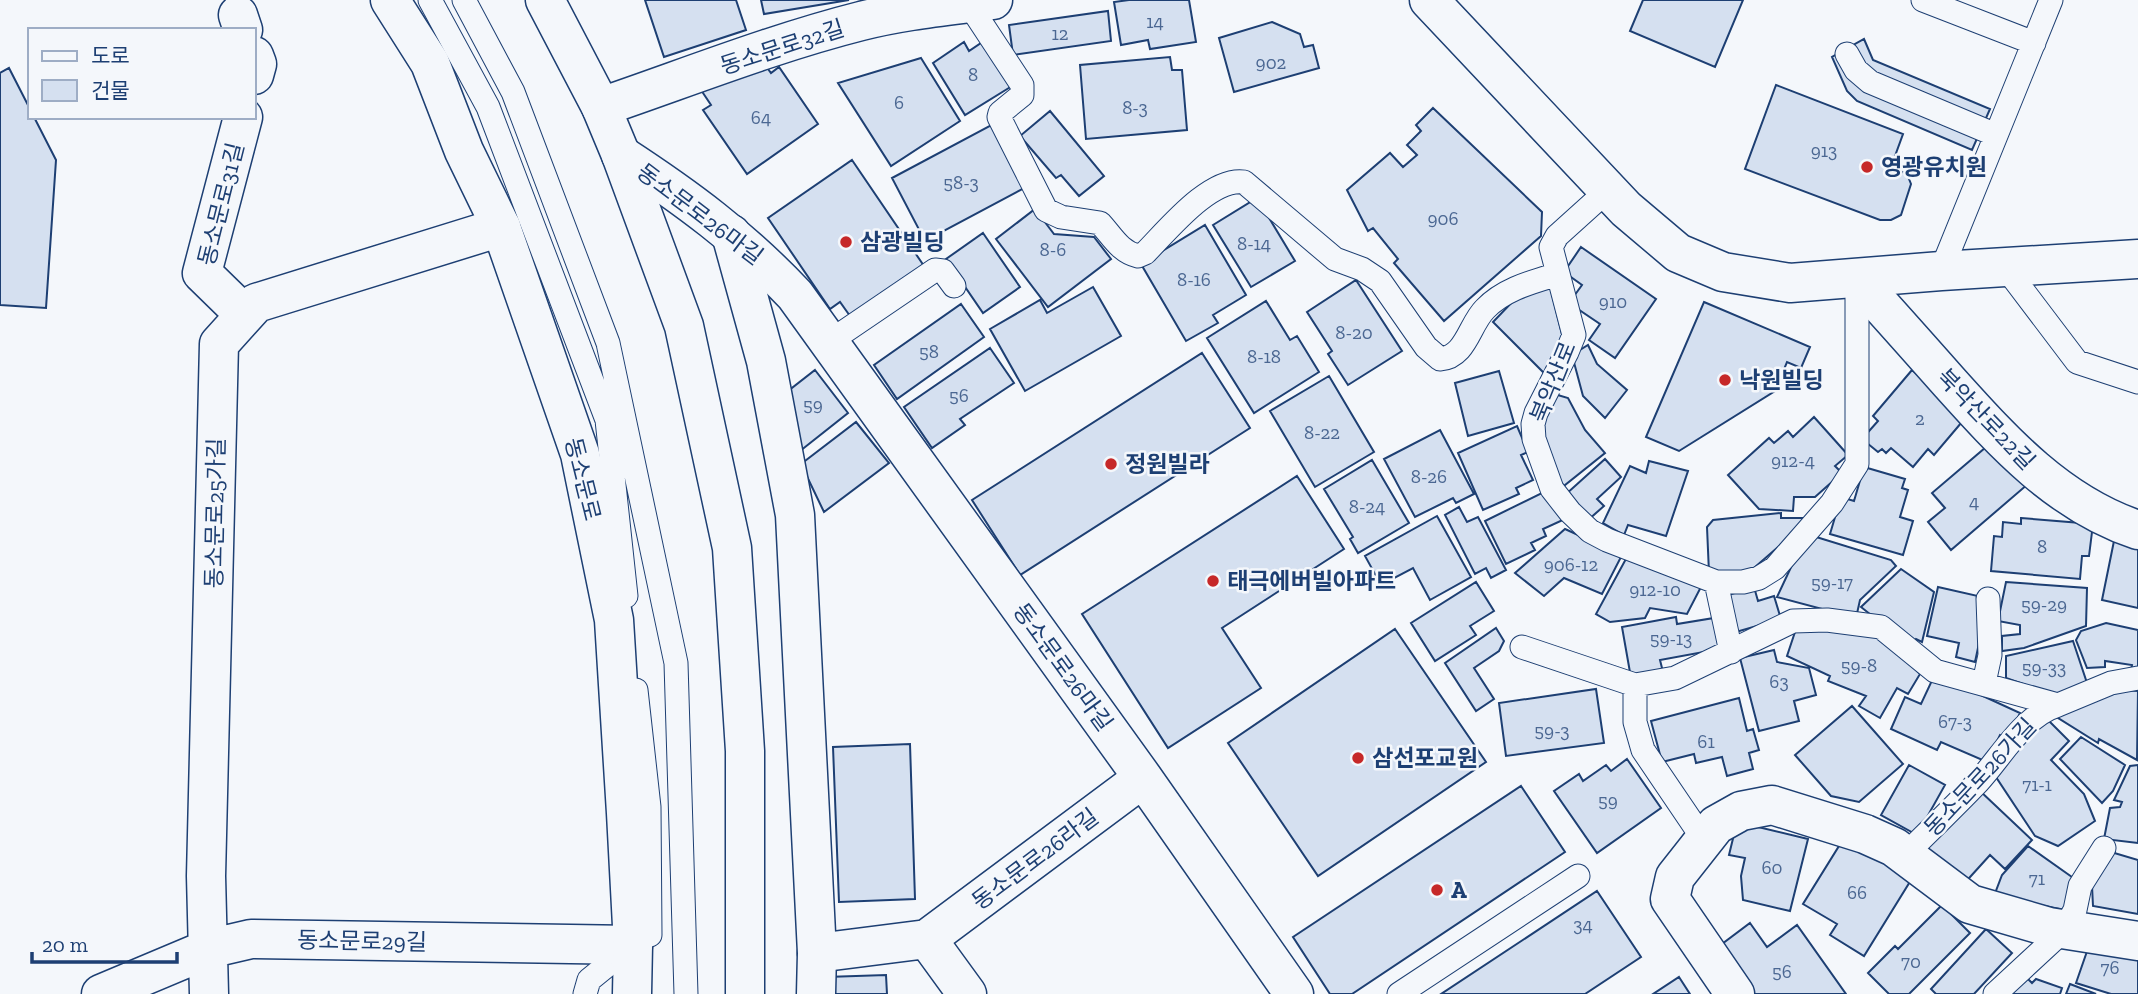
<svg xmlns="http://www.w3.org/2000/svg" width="2138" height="994" font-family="'Zilla Slab','Noto Sans KR',serif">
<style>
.building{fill:#d5e0f0;stroke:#1d3f73;stroke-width:2}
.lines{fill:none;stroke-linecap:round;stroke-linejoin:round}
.service-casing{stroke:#1d3f73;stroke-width:25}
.minor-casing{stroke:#1d3f73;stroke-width:41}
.tertiary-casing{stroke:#1d3f73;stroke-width:41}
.primary-casing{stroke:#1d3f73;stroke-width:41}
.service{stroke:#f4f7fb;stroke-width:23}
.minor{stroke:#f4f7fb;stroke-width:38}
.tertiary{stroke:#f4f7fb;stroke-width:38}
.primary{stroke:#f4f7fb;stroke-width:38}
.poi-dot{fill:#c62828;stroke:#f4f7fb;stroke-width:2.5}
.labels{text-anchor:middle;stroke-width:5;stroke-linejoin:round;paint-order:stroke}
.number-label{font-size:19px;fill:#4b6792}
.street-label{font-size:23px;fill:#1d3f73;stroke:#f4f7fb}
.poi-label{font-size:23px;font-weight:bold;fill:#1d3f73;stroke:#f4f7fb;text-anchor:start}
</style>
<rect width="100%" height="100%" fill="#f4f7fb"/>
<path class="building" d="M 645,0 L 736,0 L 746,30 L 664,57 Z
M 761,0 L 849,0 L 764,14 Z
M 1129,0 L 1189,0 L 1196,42 L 1150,49 L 1148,40 L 1121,45 L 1114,2 Z
M 1643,0 L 1743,0 L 1715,67 L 1630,31 Z
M 1108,11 L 1111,41 L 1013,55 L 1009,25 Z
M 1272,22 L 1300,34 L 1304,47 L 1313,45 L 1319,68 L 1234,92 L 1219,38 Z
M 1864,39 L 1873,60 L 1990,109 L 1972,150 L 1857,101 L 1847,91 L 1832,57 Z
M 984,41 L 1012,86 L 965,115 L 933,63 L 964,42 L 969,51 Z
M 1170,57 L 1172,70 L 1182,70 L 1187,130 L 1086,139 L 1080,65 Z
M 921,58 L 960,121 L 891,166 L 838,83 Z
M 763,62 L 771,73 L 779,67 L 818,124 L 747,174 L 703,110 L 711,105 L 701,90 Z
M 9,68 L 30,109 L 30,117 L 34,117 L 56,160 L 46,308 L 0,305 L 0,73 Z
M 1776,85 L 1903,134 L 1891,167 L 1907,174 L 1911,184 L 1901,215 L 1891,220 L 1880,220 L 1745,169 Z
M 1433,108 L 1542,212 L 1541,236 L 1444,321 L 1394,263 L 1398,259 L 1373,228 L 1368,231 L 1347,190 L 1390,153 L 1403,167 L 1417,155 L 1407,145 L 1421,131 L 1416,125 Z
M 1050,111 L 1104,176 L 1079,196 L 1061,175 L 1056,178 L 1020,136 Z
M 997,122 L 1030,185 L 925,241 L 892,178 Z
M 852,160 L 924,266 L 850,316 L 840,302 L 830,309 L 768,218 Z
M 1257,198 L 1295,261 L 1251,287 L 1213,225 Z
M 1035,209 L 1054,234 L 1094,237 L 1111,259 L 1048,307 L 996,239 Z
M 1205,225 L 1246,295 L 1213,315 L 1218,323 L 1186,341 L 1141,264 Z
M 983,233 L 1020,287 L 983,313 L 946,259 Z
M 1581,247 L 1656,299 L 1615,358 L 1589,340 L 1600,324 L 1569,303 L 1582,285 L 1564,272 Z
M 1356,280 L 1402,351 L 1348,385 L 1328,354 L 1332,351 L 1307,312 Z
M 1550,286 L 1563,338 L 1544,373 L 1493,322 L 1517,297 Z
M 1093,287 L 1121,336 L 1025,391 L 990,329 L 1040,300 L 1047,313 Z
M 1266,301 L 1290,340 L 1297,336 L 1319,372 L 1254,413 L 1207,338 Z
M 1704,302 L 1810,347 L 1801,368 L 1787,362 L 1775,391 L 1679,451 L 1646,437 Z
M 961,304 L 984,337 L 897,399 L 874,365 Z
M 1588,345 L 1597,364 L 1627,390 L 1605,418 L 1583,396 L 1572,355 Z
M 990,348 L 1014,383 L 960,419 L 965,425 L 932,448 L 904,407 Z
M 1202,353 L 1250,428 L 1020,575 L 972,500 Z
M 815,370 L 848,413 L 795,455 L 783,395 Z
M 1912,370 L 1967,416 L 1934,455 L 1928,449 L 1913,467 L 1891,448 L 1886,453 L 1882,449 L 1878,452 L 1862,439 L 1878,421 L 1873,416 Z
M 1499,371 L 1514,423 L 1468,436 L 1455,383 Z
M 1329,376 L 1374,452 L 1315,487 L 1270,411 Z
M 1551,393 L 1568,398 L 1585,430 L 1605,453 L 1560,489 L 1539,425 Z
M 1814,417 L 1848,455 L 1835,466 L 1842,473 L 1815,497 L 1794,497 L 1793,511 L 1759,509 L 1728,475 L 1769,438 L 1774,443 L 1788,431 L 1793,437 Z
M 856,422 L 889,463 L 824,512 L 801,464 Z
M 1517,426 L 1528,452 L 1521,455 L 1533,480 L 1516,488 L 1519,494 L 1483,510 L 1458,453 Z
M 1440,430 L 1474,494 L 1456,503 L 1453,498 L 1415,517 L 1384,459 Z
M 1992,442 L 2028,484 L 1951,550 L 1928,522 L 1945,508 L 1932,493 Z
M 1605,459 L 1621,477 L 1597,499 L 1604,506 L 1588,520 L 1565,495 Z
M 1372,460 L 1409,523 L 1358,553 L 1350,539 L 1353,537 L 1324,489 Z
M 1649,461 L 1688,471 L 1666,536 L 1628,525 L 1624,535 L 1603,523 L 1630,466 L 1646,473 Z
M 1864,467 L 1905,479 L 1902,488 L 1908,490 L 1900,517 L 1913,521 L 1903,555 L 1830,534 L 1841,497 L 1854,501 Z
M 1297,476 L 1344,549 L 1222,628 L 1261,688 L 1168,748 L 1082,614 Z
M 1550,489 L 1565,519 L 1543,529 L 1546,536 L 1531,543 L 1535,550 L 1506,564 L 1485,521 Z
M 1459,507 L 1467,522 L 1478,517 L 1506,570 L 1491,578 L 1486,568 L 1475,574 L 1445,515 Z
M 1781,513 L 1781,518 L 1806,518 L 1786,540 L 1747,574 L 1709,573 L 1707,527 L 1713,520 Z
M 1437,516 L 1471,577 L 1430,600 L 1413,568 L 1381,585 L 1365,556 Z
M 2021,518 L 2093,524 L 2089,556 L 2082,556 L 2080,579 L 1991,571 L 1994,536 L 2002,537 L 2003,522 L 2021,524 Z
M 1565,529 L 1622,555 L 1602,594 L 1564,578 L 1544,596 L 1515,573 Z
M 1813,536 L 1891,560 L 1896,566 L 1860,600 L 1856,618 L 1777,597 L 1801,546 Z
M 2115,536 L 2138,541 L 2138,608 L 2102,600 Z
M 1627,557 L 1703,583 L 1687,614 L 1650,608 L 1645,618 L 1610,622 L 1596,614 Z
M 1901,569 L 1934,592 L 1922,642 L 1916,639 L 1910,646 L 1861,607 Z
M 1476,582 L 1494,611 L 1470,626 L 1476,635 L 1435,661 L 1411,623 Z
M 2006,582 L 2087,588 L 2086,626 L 2024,648 L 2002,651 L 2002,636 L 2020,634 L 2020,625 L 1998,621 Z
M 1754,587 L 1758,601 L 1774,596 L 1781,619 L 1736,632 L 1725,596 Z
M 1938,587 L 1978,596 L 1985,615 L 1975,662 L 1956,657 L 1959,643 L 1927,636 Z
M 1676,617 L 1677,624 L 1714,618 L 1720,649 L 1660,660 L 1663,672 L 1631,678 L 1622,627 Z
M 2106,623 L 2138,630 L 2138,672 L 2131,670 L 2132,665 L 2105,661 L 2105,667 L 2087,668 L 2076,640 L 2081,631 Z
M 1496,628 L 1504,641 L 1499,651 L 1474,668 L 1494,699 L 1476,711 L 1445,663 Z
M 1395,629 L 1486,762 L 1318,876 L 1228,743 Z
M 1796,629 L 1880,634 L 1920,674 L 1908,694 L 1897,688 L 1880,718 L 1859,706 L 1866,696 L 1828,681 L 1830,676 L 1787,656 Z
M 2073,641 L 2087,683 L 2058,696 L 2006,678 L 2006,656 Z
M 1774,650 L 1777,662 L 1809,668 L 1816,695 L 1794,701 L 1799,721 L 1759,731 L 1740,658 Z
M 1935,674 L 2020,713 L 2008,739 L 2000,735 L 1987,762 L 1941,742 L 1937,750 L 1891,729 L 1905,697 L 1921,704 Z
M 1596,689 L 1604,743 L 1506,756 L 1499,703 Z
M 2112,689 L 2138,691 L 2137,760 L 2099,739 L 2098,743 L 2055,716 Z
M 1739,698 L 1747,731 L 1753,729 L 1759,750 L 1749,753 L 1753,769 L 1727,776 L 1722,757 L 1696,763 L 1694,754 L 1662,762 L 1651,721 Z
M 1852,706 L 1903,764 L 1859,802 L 1831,796 L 1795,755 Z
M 2046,718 L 2069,741 L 2051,760 L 2084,794 L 2095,821 L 2058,846 L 2035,836 L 1994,774 Z
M 2081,737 L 2125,765 L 2113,791 L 2102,803 L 2060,759 Z
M 910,744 L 915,899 L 839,902 L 833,747 Z
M 1627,759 L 1661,808 L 1597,853 L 1554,791 L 1579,774 L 1583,781 L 1606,765 L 1611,771 Z
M 1909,765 L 1945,785 L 1917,835 L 1881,815 Z
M 2138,765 L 2138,843 L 2104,839 L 2110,808 L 2120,807 L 2122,802 L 2114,800 L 2130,766 Z
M 1521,786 L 1565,852 L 1352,994 L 1330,994 L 1293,937 Z
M 1979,790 L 2032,840 L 2005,869 L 1990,855 L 1961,887 L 1923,851 Z
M 1737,822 L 1808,839 L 1790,911 L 1743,900 L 1741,876 L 1745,858 L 1729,855 Z
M 1844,838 L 1911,880 L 1864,956 L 1830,935 L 1837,924 L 1803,904 Z
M 2028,846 L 2079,882 L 2065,910 L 1994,896 L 2002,875 Z
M 2111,852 L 2138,860 L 2138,914 L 2093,906 L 2092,886 Z
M 1597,891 L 1641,957 L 1585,994 L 1441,994 Z
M 1942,905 L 1970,933 L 1909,994 L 1889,994 L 1868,973 L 1895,946 L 1898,949 Z
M 1750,923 L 1767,947 L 1797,925 L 1846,994 L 1752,994 L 1718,947 Z
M 1986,929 L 2012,953 L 1974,994 L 1936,994 L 1931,989 Z
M 2092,937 L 2138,952 L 2138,994 L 2111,994 L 2076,983 Z
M 886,975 L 887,994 L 827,994 L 826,977 Z
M 2024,975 L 2032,983 L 2036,979 L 2062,988 L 2060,994 L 2004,994 Z
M 1679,977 L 1690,994 L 1653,994 Z
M 2070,984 L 2096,994 L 2066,994 Z"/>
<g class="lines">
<g class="service-casing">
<path id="service" d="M 430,0 L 488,107 L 607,420 L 626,596
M 464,0 L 513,92 L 608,343 L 676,663 L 686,994
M 1923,0 L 2034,43
M 968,3 L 1022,85 L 1022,95 L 1000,113 L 999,117 L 1046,210 L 1061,217 L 1100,223 C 1112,236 1120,252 1138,256 L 1145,253 C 1167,231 1210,177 1244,182 L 1335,259 L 1362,269 L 1380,281 L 1426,347 L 1440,359 C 1466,357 1469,325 1485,309 C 1504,289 1532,282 1558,274
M 1847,54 L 1856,70 L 1870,82 L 1996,135
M 1608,190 L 1557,236 L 1551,247 L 1574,335 L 1567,352 L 1536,413 L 1533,424 L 1534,439 L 1552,489 L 1570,512 L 1590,531 L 1607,540 L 1716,582 L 1743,582 L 1759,578 L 1775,568 L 1832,503 L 1857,464 L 1857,279
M 2005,267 L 2077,362 L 2138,382
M 1941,271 L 2051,0
M 829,342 L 935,270 L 943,271 L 954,286
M 1716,582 L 1731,652
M 1522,647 L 1635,685
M 1984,683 L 1990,655 L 1988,599
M 636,690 L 649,807 L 650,935
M 1704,840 L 1643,750 L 1635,722 L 1635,685 L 1675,678 L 1793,621 L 1827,620 L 1881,627 L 1935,671 L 2058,705 L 2111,683 L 2138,678
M 1905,855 C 1929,831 1954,807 1978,782 C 2002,756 2023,716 2058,705
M 585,994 L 589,980 L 632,945
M 1399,994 L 1578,876
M 1995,994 L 2064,930 L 2075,910 L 2080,886 L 2104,848"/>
</g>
<g class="minor-casing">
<path id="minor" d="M 238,15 L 243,30
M 254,56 L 257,64 L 254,75
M 601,107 C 686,78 774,43 861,21 C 904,10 949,6 993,0
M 243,117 L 202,273 L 245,315
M 621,155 C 687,198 741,238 795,295 L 1143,778 L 1294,994
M 1857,279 C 1888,313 1919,348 1950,383 C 2004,443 2059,504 2138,530
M 927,939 L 967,994
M 817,953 L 927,939 L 1143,778
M 101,994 L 208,949 L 251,939 L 633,945
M 209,994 L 206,876 L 219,344 L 256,303 L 501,227
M 1735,994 L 1670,899 L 1675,877 L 1716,825 L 1741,811 L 1772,805 L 1865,834 L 1894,847 L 1970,904 L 2049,927 L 2138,941"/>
</g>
<g class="tertiary-casing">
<path id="tertiary" d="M 1429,0 L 1626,209 L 1678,253 L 1723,272 L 1790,283 L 1941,271 L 2138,259
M 731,234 L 766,361 L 795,515 L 817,953 L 816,994"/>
</g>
<g class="primary-casing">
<path id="primary" d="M 390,0 L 430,63 L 464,151 L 501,227 L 580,454 L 614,620 L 626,813 L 633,945 L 632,994
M 545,0 L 601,107 L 621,155 L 684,326 L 732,548 L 745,751 L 745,994"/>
</g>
<use href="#service" class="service"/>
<use href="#minor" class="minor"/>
<use href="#tertiary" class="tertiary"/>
<use href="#primary" class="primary"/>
</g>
<g class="poi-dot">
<circle cx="1867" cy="167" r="7"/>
<circle cx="846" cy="242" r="7"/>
<circle cx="1725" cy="380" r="7"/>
<circle cx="1111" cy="464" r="7"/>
<circle cx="1213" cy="581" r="7"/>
<circle cx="1358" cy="758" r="7"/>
<circle cx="1437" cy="890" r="7"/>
</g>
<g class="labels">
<g class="number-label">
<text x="1155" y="28">14</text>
<text x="1060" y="40">12</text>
<text x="1271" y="69">902</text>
<text x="973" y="81">8</text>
<text x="899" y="109">6</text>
<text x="1135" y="114">8-3</text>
<text x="761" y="124">64</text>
<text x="1824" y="157">913</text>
<text x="961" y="189">58-3</text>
<text x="1443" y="225">906</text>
<text x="1254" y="250">8-14</text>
<text x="1053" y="256">8-6</text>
<text x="1194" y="286">8-16</text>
<text x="1613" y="308">910</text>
<text x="1354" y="339">8-20</text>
<text x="929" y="358">58</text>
<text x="1264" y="363">8-18</text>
<text x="959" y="402">56</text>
<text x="813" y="411">59</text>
<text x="1920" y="425">2</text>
<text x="1322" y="439">8-22</text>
<text x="1793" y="467">912-4</text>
<text x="1429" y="483">8-26</text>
<text x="1974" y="508">4</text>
<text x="1367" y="513">8-24</text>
<text x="2042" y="553">8</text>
<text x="1571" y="571">906-12</text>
<text x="1832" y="589">59-17</text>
<text x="1655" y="596">912-10</text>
<text x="2044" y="611">59-29</text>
<text x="1671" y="645">59-13</text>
<text x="1859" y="672">59-8</text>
<text x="2044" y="674">59-33</text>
<text x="1779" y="688">63</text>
<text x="1955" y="728">67-3</text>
<text x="1552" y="737">59-3</text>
<text x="1706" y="748">61</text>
<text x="2037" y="791">71-1</text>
<text x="1608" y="807">59</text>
<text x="1772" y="874">60</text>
<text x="2037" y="885">71</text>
<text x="1857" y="899">66</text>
<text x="1583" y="931">34</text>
<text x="1911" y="968">70</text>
<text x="2110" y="974">76</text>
<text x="1782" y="978">56</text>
</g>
<g class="street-label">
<text transform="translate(782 47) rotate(-18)" y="8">동소문로32길</text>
<text transform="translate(221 204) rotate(-76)" y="8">동소문로31길</text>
<text transform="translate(700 214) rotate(37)" y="8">동소문로26마길</text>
<text transform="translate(1553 382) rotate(-68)" y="8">북악산로</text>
<text transform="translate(1986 419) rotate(46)" y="8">북악산로22길</text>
<text transform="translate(583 479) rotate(76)" y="8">동소문로</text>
<text transform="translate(215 513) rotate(-89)" y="8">동소문로25가길</text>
<text transform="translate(1063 667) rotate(54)" y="8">동소문로26마길</text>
<text transform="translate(1980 777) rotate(-47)" y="8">동소문로26가길</text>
<text transform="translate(1035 859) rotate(-37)" y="8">동소문로26라길</text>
<text transform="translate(362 941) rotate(1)" y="8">동소문로29길</text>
</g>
<g class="poi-label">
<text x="1881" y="175">영광유치원</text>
<text x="860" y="250">삼광빌딩</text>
<text x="1739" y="388">낙원빌딩</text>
<text x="1125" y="472">정원빌라</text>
<text x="1227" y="589">태극에버빌아파트</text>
<text x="1372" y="766">삼선포교원</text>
<text x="1451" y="898">A</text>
</g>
</g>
<rect x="28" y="28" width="228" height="91" fill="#f4f7fb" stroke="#9eadc5" stroke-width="2"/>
<rect x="42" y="51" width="35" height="10" fill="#f4f7fb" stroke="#9eadc5" stroke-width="2"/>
<text x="91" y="63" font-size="21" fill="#1d3f73">도로</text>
<rect x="42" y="80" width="35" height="21" fill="#d5e0f0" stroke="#9eadc5" stroke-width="2"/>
<text x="91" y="98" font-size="21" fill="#1d3f73">건물</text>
<path d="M32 952v10h145v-10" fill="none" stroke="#1d3f73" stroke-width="3.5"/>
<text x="42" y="952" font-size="21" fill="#1d3f73" stroke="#f4f7fb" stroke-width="5" paint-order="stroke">20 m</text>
</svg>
